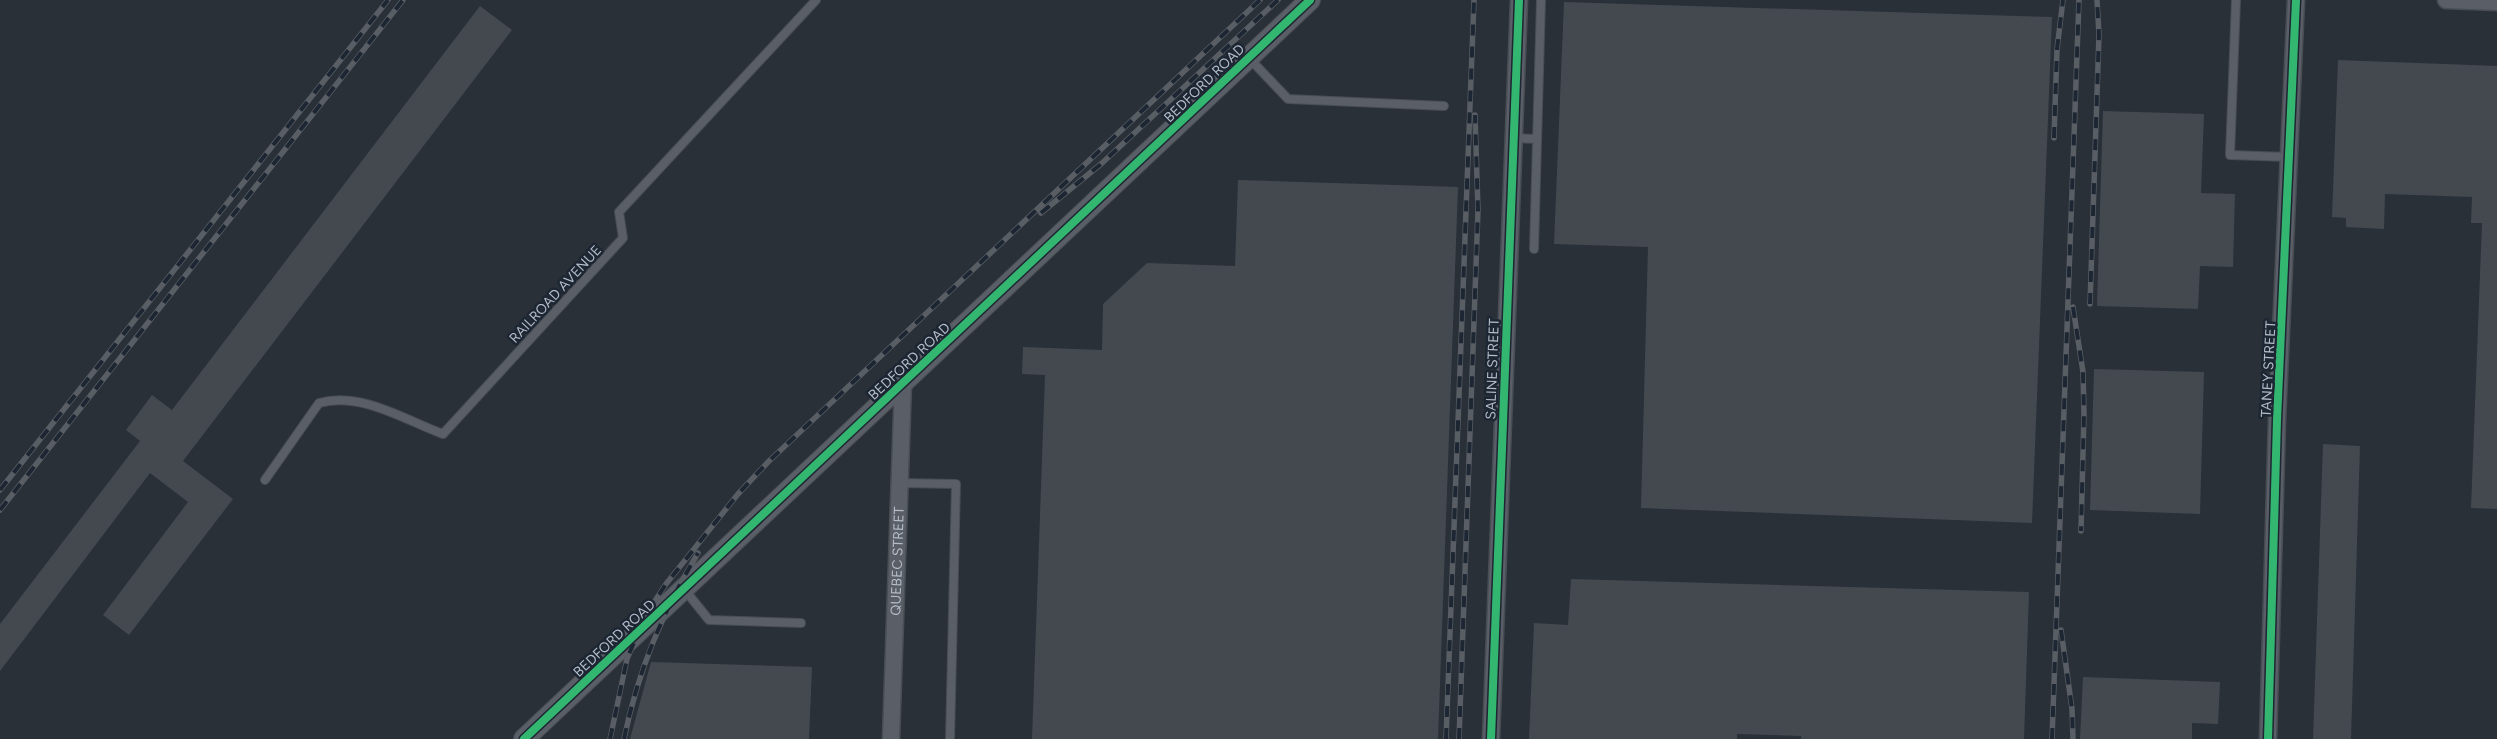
<svg xmlns="http://www.w3.org/2000/svg" width="2497" height="739" font-family="Figtree,sans-serif">
<style>
.building{fill:#444950}
.lines{fill:none;stroke-linecap:round;stroke-linejoin:round}
.service-casing{stroke:#484c53;stroke-width:10}
.minor-casing{stroke:#484c53;stroke-width:19}
.tertiary-casing{stroke:#484c53;stroke-width:22}
.service{stroke:#5a5e66;stroke-width:8}
.minor{stroke:#5a5e66;stroke-width:16}
.tertiary{stroke:#5a5e66;stroke-width:20}
.rail-casing{stroke:#595d64;stroke-width:5.5}
.rail{stroke:#1d2633;stroke-width:4;stroke-dasharray:11;stroke-linecap:butt}
.cycleway-casing{stroke:#1d2633;stroke-width:11}
.cycleway{stroke:#33b770;stroke-width:8}
.labels{text-anchor:middle;stroke-width:5;stroke-linejoin:round;paint-order:stroke}
.street-label{font-size:14px;fill:#b4bcc9;stroke:#1d2633}
</style>
<rect width="100%" height="100%" fill="#2a3038"/>
<path class="building" d="M 1564,2 L 2052,17 L 2032,523 L 1641,508 L 1648,247 L 1554,244 Z
M 480,6 L 512,30 L 183,461 L 233,499 L 129,635 L 103,615 L 188,502 L 150,473 L 0,671 L 0,624 L 140,441 L 126,430 L 152,395 L 172,410 Z
M 2338,60 L 2497,66 L 2497,509 L 2471,508 L 2482,223 L 2471,223 L 2472,197 L 2385,194 L 2384,229 L 2346,227 L 2346,218 L 2332,217 Z
M 2103,111 L 2204,114 L 2201,193 L 2235,194 L 2233,267 L 2200,266 L 2198,309 L 2097,306 Z
M 1238,180 L 1458,187 L 1438,739 L 1032,739 L 1045,375 L 1022,374 L 1023,347 L 1102,350 L 1103,304 L 1147,263 L 1235,266 Z
M 2094,369 L 2204,372 L 2200,514 L 2090,510 Z
M 2323,444 L 2360,446 L 2351,739 L 2313,739 Z
M 1571,579 L 2029,592 L 2024,739 L 1801,739 L 1801,736 L 1737,734 L 1737,739 L 1529,739 L 1534,623 L 1568,625 Z
M 651,662 L 812,667 L 809,739 L 630,739 Z
M 2083,677 L 2220,682 L 2218,724 L 2192,723 L 2192,739 L 2080,739 Z"/>
<g class="lines">
<g class="service-casing">
<path id="service" d="M 2236,0 L 2230,155 L 2290,157
M 1249,58 L 1288,99 L 1444,106
M 1513,138 L 1537,139
M 1534,249 L 1541,0
M 265,480 L 319,403 C 360,391 405,420 443,434 L 623,238 L 619,212 L 816,0
M 900,483 L 956,484 L 950,739
M 684,589 L 709,620 L 801,623"/>
</g>
<g class="minor-casing">
<g id="minor">
<path d="M 2446,0 L 2497,2"/>
<path id="s1" d="M 891,739 L 903,383"/>
<path d="M 1491,739 L 1519,0"/>
<path d="M 2268,739 L 2277,420 L 2296,0"/>
</g>
</g>
<g class="tertiary-casing">
<path id="tertiary" d="M 524,739 L 1310,0"/>
</g>
<use href="#service" class="service"/>
<use href="#minor" class="minor"/>
<use href="#tertiary" class="tertiary"/>
<g class="rail-casing">
<path id="rail" d="M 2054,138 L 2057,49 L 2063,0
M 1041,213 L 1101,164 L 1278,0
M 2090,304 L 2099,35 L 2097,0
M 2073,307 L 2083,372 L 2084,414 L 2081,531
M 0,490 L 388,0
M 0,510 L 403,0
M 2061,630 L 2072,709 L 2073,739
M 610,739 L 627,659 L 645,616 L 666,584 L 738,494 L 768,462 L 1260,0
M 624,739 C 638,671 662,613 698,553
M 1446,739 L 1474,0
M 1459,739 L 1478,210 L 1475,115
M 2052,739 L 2079,0"/>
</g>
<use href="#rail" class="rail"/>
<g class="cycleway-casing">
<path id="cycleway" d="M 524,739 L 1310,0
M 1491,739 L 1519,0
M 2268,739 L 2277,420 L 2296,0"/>
</g>
<use href="#cycleway" class="cycleway"/>
</g>
<g class="labels">
<g class="street-label">
<text transform="translate(1204 83) rotate(-44)" y="5">BEDFORD ROAD</text>
<text transform="translate(555 294) rotate(-47)" y="5">RAILROAD AVENUE</text>
<text transform="translate(909 361) rotate(-43)" y="5">BEDFORD ROAD</text>
<text transform="translate(1492 369) rotate(-88)" y="5">SALINE STREET</text>
<text transform="translate(2268 369) rotate(-87)" y="5">TANEY STREET</text>
<text dy="5" stroke="none"><textPath href="#s1" startOffset="178">QUEBEC STREET</textPath></text>
<text transform="translate(614 638) rotate(-43)" y="5">BEDFORD ROAD</text>
</g>
</g>
</svg>
